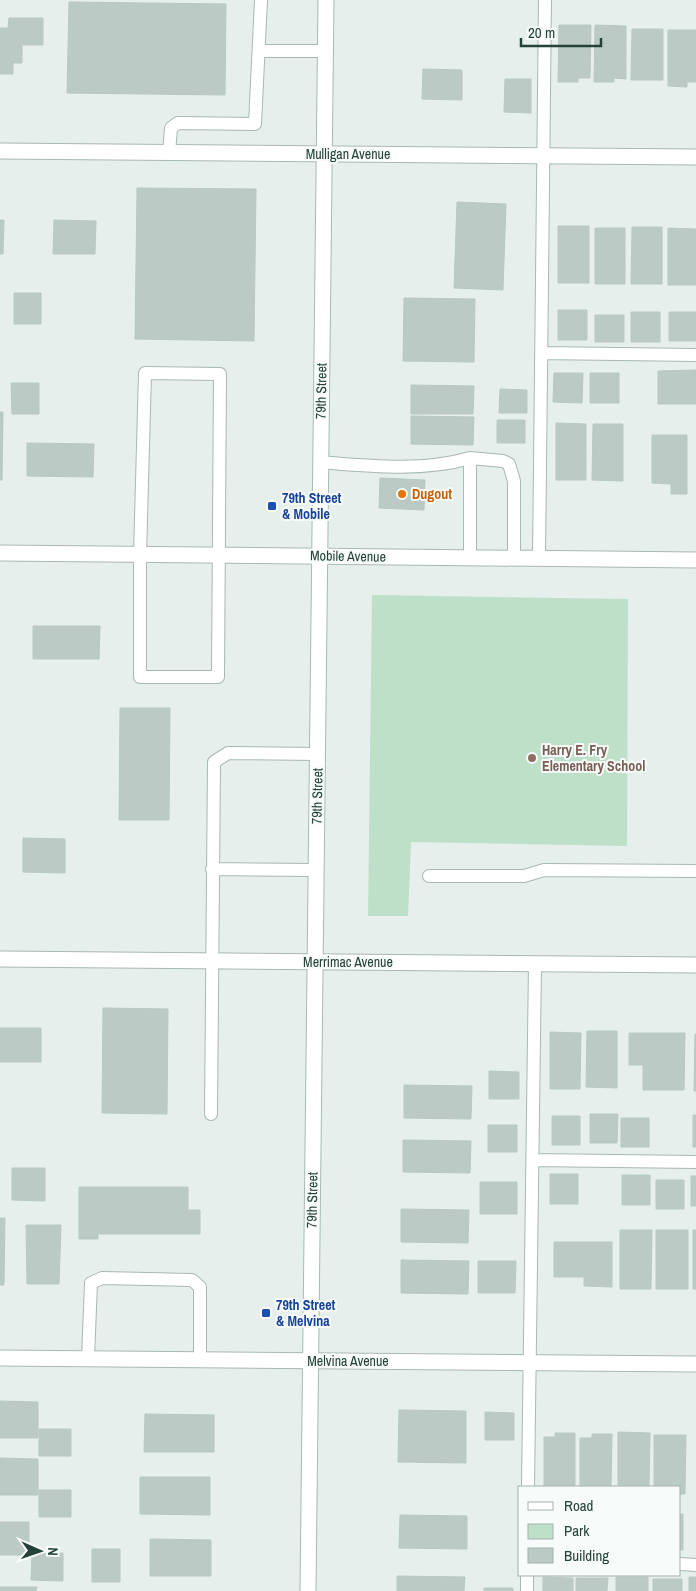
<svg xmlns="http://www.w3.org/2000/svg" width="696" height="1591" font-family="'Archivo Narrow',sans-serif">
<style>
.green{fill:#bfe0c8}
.building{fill:#bbcac4;stroke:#b8c9c2}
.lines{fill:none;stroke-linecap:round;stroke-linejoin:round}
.lane-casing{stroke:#a8b8b2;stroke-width:14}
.street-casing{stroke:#a8b8b2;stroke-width:17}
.secondary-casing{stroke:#a4bbb3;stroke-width:17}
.lane{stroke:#fff;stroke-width:12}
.street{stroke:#fff;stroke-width:15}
.secondary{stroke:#fff;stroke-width:15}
.food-dot{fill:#e8710a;stroke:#f7fbf9;stroke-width:2}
.transit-dot{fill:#1a4fb4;stroke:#f7fbf9;stroke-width:2}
.education-dot{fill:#8d6e63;stroke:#f7fbf9;stroke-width:2}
.labels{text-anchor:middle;stroke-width:4;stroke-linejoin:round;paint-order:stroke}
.street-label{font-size:14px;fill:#24423a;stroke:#f7fbf9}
.food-label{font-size:14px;font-weight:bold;fill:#c56008;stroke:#f7fbf9;text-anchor:start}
.transit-label{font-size:14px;font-weight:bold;fill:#164399;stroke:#f7fbf9;text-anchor:start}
.education-label{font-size:14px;font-weight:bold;fill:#785e54;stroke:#f7fbf9;text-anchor:start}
</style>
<rect width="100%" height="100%" fill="#e6efeb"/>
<path class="green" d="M 372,595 L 628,599 L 627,846 L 411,842 L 408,916 L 368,916 Z"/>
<path class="building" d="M 69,2 L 226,4 L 225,95 L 67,93 Z
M 9,18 L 43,18 L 43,45 L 22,45 L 22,63 L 13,63 L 13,74 L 0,74 L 0,28 L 8,28 Z
M 559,25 L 591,25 L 590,78 L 578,78 L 578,82 L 558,82 Z
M 595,25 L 626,26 L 626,79 L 614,78 L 614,82 L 594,82 Z
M 632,29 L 663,29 L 663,80 L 631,80 Z
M 668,30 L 696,30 L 696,82 L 687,82 L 687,87 L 668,86 Z
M 423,69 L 462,70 L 462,100 L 422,99 Z
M 505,79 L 531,79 L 531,113 L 504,112 Z
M 137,188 L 256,189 L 254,341 L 135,339 Z
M 457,202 L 506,204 L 503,290 L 454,288 Z
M 0,220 L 4,220 L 3,254 L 0,254 Z
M 54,220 L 96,221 L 95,254 L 53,254 Z
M 558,226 L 589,226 L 589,283 L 558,283 Z
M 632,227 L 662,227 L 662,284 L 631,284 Z
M 595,228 L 625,228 L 625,284 L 595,284 Z
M 668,228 L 696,229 L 696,285 L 668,285 Z
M 14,293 L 41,293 L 41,324 L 14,324 Z
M 404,298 L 475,299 L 474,362 L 403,361 Z
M 558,310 L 587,310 L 587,340 L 558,340 Z
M 631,312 L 660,312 L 660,342 L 631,342 Z
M 669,312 L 696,312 L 696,341 L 669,341 Z
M 595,315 L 624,315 L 624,342 L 595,342 Z
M 696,370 L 696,404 L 658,404 L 658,371 Z
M 554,373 L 583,373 L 582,403 L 553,402 Z
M 590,373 L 619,373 L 619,403 L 590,403 Z
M 11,383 L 39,383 L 39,414 L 12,414 Z
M 411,385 L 474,386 L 473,414 L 411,414 Z
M 500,389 L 527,390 L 527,413 L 499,413 Z
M 0,412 L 3,412 L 2,480 L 0,480 Z
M 411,416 L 474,417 L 473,445 L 411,444 Z
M 497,420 L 525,420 L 525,443 L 497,443 Z
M 556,423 L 586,424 L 586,480 L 556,480 Z
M 593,424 L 623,424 L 623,481 L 592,480 Z
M 652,435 L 687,435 L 687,494 L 671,494 L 671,484 L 652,483 Z
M 27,443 L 94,444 L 93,477 L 27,476 Z
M 380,478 L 425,480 L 424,510 L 379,508 Z
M 33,626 L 100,626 L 99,659 L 33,659 Z
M 120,708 L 170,708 L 169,820 L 119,820 Z
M 23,838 L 65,839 L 65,873 L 23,872 Z
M 103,1008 L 168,1009 L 167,1114 L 102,1113 Z
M 0,1028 L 41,1028 L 41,1062 L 0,1062 Z
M 587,1031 L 617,1031 L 617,1088 L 586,1087 Z
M 550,1032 L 581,1033 L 580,1089 L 550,1089 Z
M 629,1033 L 685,1033 L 684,1090 L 643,1090 L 643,1065 L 629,1065 Z
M 695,1034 L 696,1034 L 696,1091 L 694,1091 Z
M 489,1071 L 519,1072 L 519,1099 L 489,1099 Z
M 404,1085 L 472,1086 L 471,1119 L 404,1118 Z
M 590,1114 L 618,1114 L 617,1143 L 590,1143 Z
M 693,1115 L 696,1115 L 696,1147 L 693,1147 Z
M 552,1116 L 580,1116 L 580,1145 L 552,1145 Z
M 621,1118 L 649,1118 L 649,1147 L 621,1147 Z
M 488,1125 L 517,1125 L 517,1152 L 488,1152 Z
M 403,1140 L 471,1141 L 470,1173 L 403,1172 Z
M 12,1168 L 45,1168 L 45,1201 L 12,1200 Z
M 550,1174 L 578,1174 L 578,1204 L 550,1204 Z
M 622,1175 L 650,1175 L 650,1205 L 622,1205 Z
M 691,1176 L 696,1176 L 696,1206 L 691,1206 Z
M 656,1180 L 684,1180 L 684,1209 L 656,1209 Z
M 480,1182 L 517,1182 L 517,1214 L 480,1214 Z
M 79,1187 L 188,1187 L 188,1210 L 200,1210 L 200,1234 L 98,1234 L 98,1239 L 79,1239 Z
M 401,1209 L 469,1210 L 468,1243 L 401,1242 Z
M 0,1218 L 5,1218 L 4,1285 L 0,1285 Z
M 26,1225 L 61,1225 L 59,1284 L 27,1284 Z
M 620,1230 L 652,1230 L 651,1289 L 620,1289 Z
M 656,1230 L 688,1230 L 688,1289 L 656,1289 Z
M 693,1230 L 696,1230 L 696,1289 L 693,1289 Z
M 554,1242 L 612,1242 L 612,1287 L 584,1286 L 584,1277 L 554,1277 Z
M 401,1260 L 469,1261 L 468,1294 L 401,1293 Z
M 478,1261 L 516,1261 L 515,1293 L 478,1293 Z
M 0,1401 L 38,1402 L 38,1438 L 0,1438 Z
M 399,1410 L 466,1411 L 466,1463 L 398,1462 Z
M 485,1412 L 514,1413 L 514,1440 L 485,1440 Z
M 145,1414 L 214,1415 L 214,1452 L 144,1452 Z
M 39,1429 L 71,1429 L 71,1456 L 39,1456 Z
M 618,1432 L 650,1433 L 649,1487 L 618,1487 Z
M 555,1433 L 575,1433 L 575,1487 L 544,1487 L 544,1437 L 555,1437 Z
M 592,1434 L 612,1434 L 611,1487 L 580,1487 L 580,1438 L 592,1438 Z
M 654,1435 L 686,1435 L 685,1494 L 680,1494 L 680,1487 L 654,1487 Z
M 0,1458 L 38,1459 L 38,1495 L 0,1495 Z
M 140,1477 L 210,1477 L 210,1515 L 140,1514 Z
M 39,1490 L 71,1490 L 71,1517 L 39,1517 Z
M 680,1514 L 683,1514 L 683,1550 L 680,1550 Z
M 400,1515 L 467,1516 L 467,1549 L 399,1548 Z
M 0,1522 L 29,1522 L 29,1555 L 0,1555 Z
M 150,1539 L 211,1540 L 211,1576 L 150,1576 Z
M 92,1549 L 120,1549 L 120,1582 L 92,1582 Z
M 32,1553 L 63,1553 L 63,1581 L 31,1580 Z
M 397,1576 L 465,1577 L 464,1591 L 397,1591 Z
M 543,1577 L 573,1578 L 573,1591 L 543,1591 Z
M 616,1577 L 648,1577 L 648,1591 L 616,1591 Z
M 689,1577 L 696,1577 L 696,1591 L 689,1591 Z
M 576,1578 L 608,1578 L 607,1591 L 576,1591 Z
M 653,1579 L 682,1579 L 682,1591 L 653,1591 Z
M 0,1587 L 37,1587 L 36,1591 L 0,1591 Z
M 484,1588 L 513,1588 L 513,1591 L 484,1591 Z"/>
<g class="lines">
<g class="lane-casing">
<path id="lane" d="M 260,51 L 325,51
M 169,153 L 171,128 L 178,123 L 255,124 L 261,0
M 541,353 L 696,355
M 145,373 L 220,374 L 218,677 L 140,677 L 140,555 Z
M 470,458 L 503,461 L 509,464 L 514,481 L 514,558
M 320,462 C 369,466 422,472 470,458 L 470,558
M 539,559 L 545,0
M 212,869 L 316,870
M 429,876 L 524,876 L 544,870 L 696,871
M 211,1114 L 214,762 L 228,753 L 317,754
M 533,1160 L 696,1162
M 88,1358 L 91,1283 L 102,1278 L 192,1280 L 200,1287 L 200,1359
M 528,1487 L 535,964
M 680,1564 L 696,1565
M 527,1591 L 527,1575"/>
</g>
<g class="street-casing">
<path id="street" d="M 0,151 L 696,157
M 0,553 L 696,560
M 0,959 L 696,965
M 0,1358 L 696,1364"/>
</g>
<g class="secondary-casing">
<path id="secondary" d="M 308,1591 L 326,0"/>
</g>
<use href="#lane" class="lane"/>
<use href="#street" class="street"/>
<use href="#secondary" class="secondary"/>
</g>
<circle class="food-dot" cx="402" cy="494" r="5"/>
<g class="transit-dot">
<rect x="267" y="501" width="10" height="10" rx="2.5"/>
<rect x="261" y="1308" width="10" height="10" rx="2.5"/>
</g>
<circle class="education-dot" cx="532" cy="758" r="5"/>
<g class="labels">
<g class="street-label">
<text x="348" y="159">Mulligan Avenue</text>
<text transform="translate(321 391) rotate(-89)" y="5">79th Street</text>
<text transform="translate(348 556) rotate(1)" y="5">Mobile Avenue</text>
<text transform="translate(317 796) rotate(-89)" y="5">79th Street</text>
<text x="348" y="967">Merrimac Avenue</text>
<text transform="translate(312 1200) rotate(-89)" y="5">79th Street</text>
<text x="348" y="1366">Melvina Avenue</text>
</g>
<g class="food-label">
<text x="412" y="499">Dugout</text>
</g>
<g class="transit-label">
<text x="282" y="503">79th Street<tspan x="282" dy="16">&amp; Mobile</tspan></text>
<text x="276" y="1310">79th Street<tspan x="276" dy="16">&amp; Melvina</tspan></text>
</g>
<g class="education-label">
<text x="542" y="755">Harry E. Fry<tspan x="542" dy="16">Elementary School</tspan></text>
</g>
</g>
<rect x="518" y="1486" width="162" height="90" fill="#f7fbf9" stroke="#a3b1ad"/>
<rect x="528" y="1502" width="25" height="8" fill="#ffffff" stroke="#a3b1ad"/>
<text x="564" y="1511" font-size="15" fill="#24423a">Road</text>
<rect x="528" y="1524" width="25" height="15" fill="#bfe0c8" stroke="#a3b1ad"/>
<text x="564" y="1536" font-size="15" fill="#24423a">Park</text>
<rect x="528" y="1548" width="25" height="15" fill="#bbcac4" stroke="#a3b1ad"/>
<text x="564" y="1561" font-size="15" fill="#24423a">Building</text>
<g transform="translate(40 1551) rotate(92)" stroke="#f7fbf9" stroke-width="4" paint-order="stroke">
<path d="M0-4L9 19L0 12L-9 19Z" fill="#24423a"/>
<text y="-8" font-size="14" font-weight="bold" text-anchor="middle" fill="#24423a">N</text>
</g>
<path d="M521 38v8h80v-8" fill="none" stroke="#24423a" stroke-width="2.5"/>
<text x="528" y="38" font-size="15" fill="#24423a" stroke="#f7fbf9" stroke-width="4" paint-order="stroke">20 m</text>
</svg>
